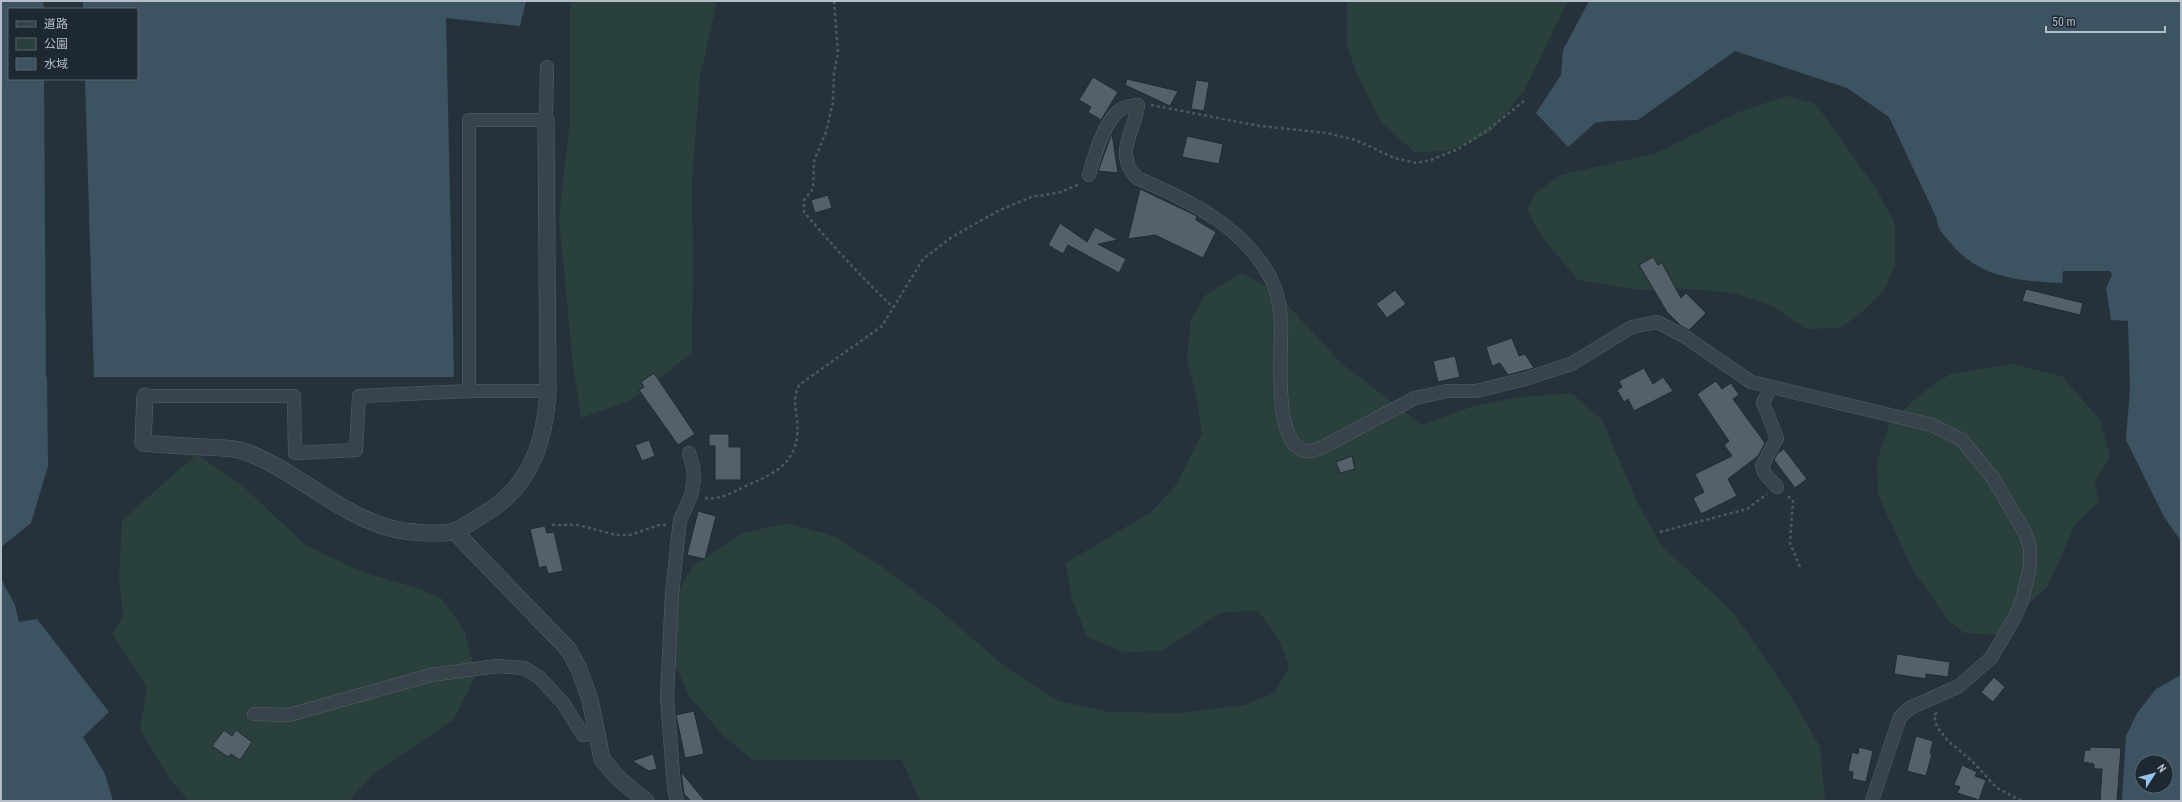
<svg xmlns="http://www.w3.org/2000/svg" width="2182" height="802" font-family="'Roboto Condensed','Noto Sans JP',sans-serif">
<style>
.green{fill:#2a403d}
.water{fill:#3c5362;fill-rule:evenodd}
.pier{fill:#25323b}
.building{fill:#54616b;stroke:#202a32}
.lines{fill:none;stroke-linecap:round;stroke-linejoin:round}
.minor-casing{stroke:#576169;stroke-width:14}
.tertiary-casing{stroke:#576169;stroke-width:17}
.path{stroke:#495c5c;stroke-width:2.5;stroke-dasharray:3 3;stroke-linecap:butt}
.minor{stroke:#39434b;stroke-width:13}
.tertiary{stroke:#39434b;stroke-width:16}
</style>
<rect width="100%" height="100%" fill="#25323b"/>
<path class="green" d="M 570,1 L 717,1 L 700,78 L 692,182 L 693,263 L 692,353 L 629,401 L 581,418 L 573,365 L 559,218 L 570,121 Z
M 1347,1 L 1568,1 L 1524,91 L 1490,133 L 1449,151 L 1414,152 L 1381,122 L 1358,77 L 1347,46 Z
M 1787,96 L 1816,104 L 1877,190 L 1895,224 L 1895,265 L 1884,291 L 1860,314 L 1840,328 L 1806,329 L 1772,306 L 1733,293 L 1689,289 L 1638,290 L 1578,280 L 1541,236 L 1528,210 L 1534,194 L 1561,175 L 1657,153 L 1739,112 Z
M 1241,273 L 1275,291 L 1341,363 L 1422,425 L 1474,406 L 1513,398 L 1571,393 L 1602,420 L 1638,504 L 1662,546 L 1734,613 L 1791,697 L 1820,747 L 1825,801 L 920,801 L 902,760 L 752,760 L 722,734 L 689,696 L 669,651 L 669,606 L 693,566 L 743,533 L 787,523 L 834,536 L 884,568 L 941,611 L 1004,666 L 1059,701 L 1110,712 L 1179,713 L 1244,705 L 1274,693 L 1289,667 C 1282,644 1273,628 1257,611 L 1222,612 L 1162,651 L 1124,652 L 1087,637 L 1072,600 L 1066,563 L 1151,512 L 1176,485 L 1202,434 L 1197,399 L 1187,359 L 1191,320 L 1204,296 Z
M 2013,364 L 2062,376 L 2100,420 L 2110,456 L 2095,482 L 2099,502 L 2075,525 L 2048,586 L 1995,635 L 1964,633 L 1949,621 L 1913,570 L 1878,495 L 1877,461 L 1890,422 L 1922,393 L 1950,374 Z
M 197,454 L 244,487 L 304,544 L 362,572 L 420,589 L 441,598 L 464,630 L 476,676 L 453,720 L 373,774 L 349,801 L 189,801 L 170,779 L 140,729 L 147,687 L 112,634 L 123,617 L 119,577 L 122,520 Z"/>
<path class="water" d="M 1,1 L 526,1 L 520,26 L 446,18 L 454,377 L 47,377 L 48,466 L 31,523 L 1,547 ZM 9,9 L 137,9 L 137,79 L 9,79 Z
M 1589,1 L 2181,1 L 2181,541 L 2164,517 L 2126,440 L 2130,388 L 2128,321 L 2111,320 L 2106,288 L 2112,275 L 2110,271 L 2063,271 L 2062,283 C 2019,281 1978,278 1950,242 C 1944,235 1937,229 1937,219 L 1889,117 L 1847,88 L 1735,51 L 1638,120 L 1607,121 L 1595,123 L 1568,147 L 1536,113 L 1561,75 L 1563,50 Z
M 1,579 L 15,605 L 19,622 L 37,619 L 109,712 L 83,737 L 105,774 L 113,801 L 1,801 Z
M 2181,675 L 2181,801 L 2122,801 L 2126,736 L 2137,713 L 2156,689 ZM 2142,762 L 2166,762 L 2166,786 L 2142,786 Z"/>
<path class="pier" d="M 43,1 L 83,1 L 83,9 L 44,9 Z
M 44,79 L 85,79 L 94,377 L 46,377 Z"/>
<path class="building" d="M 1093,77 L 1118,92 L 1101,120 L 1088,112 L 1091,107 L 1079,100 Z
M 1127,79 L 1178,91 L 1170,106 L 1125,85 Z
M 1196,80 L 1209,82 L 1204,111 L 1191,109 Z
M 1112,133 L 1118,173 L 1098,171 Z
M 1187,136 L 1223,144 L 1219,164 L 1182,157 Z
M 1140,189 L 1197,216 L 1196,220 L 1216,232 L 1203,258 L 1155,235 L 1128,239 Z
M 828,195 L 832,208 L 815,213 L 811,200 Z
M 1060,223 L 1087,242 L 1095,227 L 1118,240 L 1098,244 L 1126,259 L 1119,273 L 1068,245 L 1063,254 L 1048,245 Z
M 1653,257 L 1658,265 L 1662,263 L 1681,298 L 1686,293 L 1706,313 L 1689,330 L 1681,326 L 1667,312 L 1639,265 Z
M 2026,289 L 2083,303 L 2080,315 L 2022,301 Z
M 1395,290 L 1406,304 L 1387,318 L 1376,304 Z
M 1512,338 L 1519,356 L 1525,354 L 1534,368 L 1508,375 L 1500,363 L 1492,366 L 1486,347 Z
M 1455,356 L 1460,377 L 1438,382 L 1433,361 Z
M 1644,368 L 1653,384 L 1663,377 L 1673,391 L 1634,411 L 1628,399 L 1624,402 L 1617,390 L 1622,387 L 1619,381 Z
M 654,373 L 695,434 L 678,445 L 639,390 L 644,387 L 641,382 Z
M 1716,381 L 1722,389 L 1731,383 L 1739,395 L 1733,399 L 1765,443 L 1758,456 L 1728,479 L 1737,496 L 1701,514 L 1693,498 L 1704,492 L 1695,474 L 1732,456 L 1724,445 L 1729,441 L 1697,394 Z
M 709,434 L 729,434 L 729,447 L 741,447 L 741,480 L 715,480 L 715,446 L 709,446 Z
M 649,440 L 655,456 L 642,461 L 635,445 Z
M 1784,449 L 1807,479 L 1795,488 L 1774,460 L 1778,453 Z
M 1352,456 L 1355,469 L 1340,473 L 1336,462 Z
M 698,511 L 716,516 L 705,559 L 687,555 Z
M 545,526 L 547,533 L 554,532 L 563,571 L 548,574 L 546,566 L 539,568 L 530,529 Z
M 1897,654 L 1950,662 L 1948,677 L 1926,674 L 1926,679 L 1894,674 Z
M 1994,677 L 2005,687 L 1993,702 L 1981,692 Z
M 694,711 L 704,754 L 685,758 L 676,715 Z
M 224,730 L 232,736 L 236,730 L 252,742 L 240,760 L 231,754 L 228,757 L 212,746 Z
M 1916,736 L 1933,741 L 1930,754 L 1932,754 L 1926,776 L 1907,771 Z
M 1859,747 L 1873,751 L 1866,782 L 1852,779 L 1853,772 L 1848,771 L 1852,752 L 1858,754 Z
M 2090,747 L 2121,748 L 2117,801 L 2100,801 L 2102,769 L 2094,769 L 2094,764 L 2083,762 L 2085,750 L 2090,750 Z
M 653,754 L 657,769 L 649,771 L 632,761 Z
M 1962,765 L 1977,772 L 1975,776 L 1986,780 L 1979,800 L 1957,793 L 1960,787 L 1954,785 Z
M 681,772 L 705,801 L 691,801 L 684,794 Z"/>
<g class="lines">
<g class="minor-casing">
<path id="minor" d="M 1089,175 C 1094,157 1104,121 1120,110 C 1125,106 1132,106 1138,105 C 1135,131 1113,154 1137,178 C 1188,200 1242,225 1270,277 C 1277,290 1280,306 1281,321 C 1283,345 1269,456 1312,451 C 1315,450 1320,448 1323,447 L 1415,398 L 1447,391 L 1476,391 L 1525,379 L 1571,364 L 1632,327 L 1657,322 L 1684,336 L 1751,382 L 1932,425 L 1962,440 L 1993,478 L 2025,533 L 2030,548 L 2030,567 L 2022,601 L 2015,617 L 1991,658 L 1959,686 L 1910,708 L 1900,717 L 1872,801
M 1770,388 L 1763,403 L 1777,438 L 1762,466 L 1765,474 L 1777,487
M 469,391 L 469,120 L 546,120 L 547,67
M 145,396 L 294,396 L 295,453 L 356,450 L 359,396 L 469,391 L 548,391
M 254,714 L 289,715 L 431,675 L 497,666 L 524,668 L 539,677 L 563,703 L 583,735 L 596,732
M 677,801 L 674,787 L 667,698 L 672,593 L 680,520 L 691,496 L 694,479 L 693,467 L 689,453"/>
</g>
<g class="tertiary-casing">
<path id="tertiary" d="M 145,396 L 143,443 C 163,445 183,446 204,447 C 217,448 230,447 243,451 C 308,474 351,532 425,533 C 435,533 447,534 455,531 C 468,525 480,516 492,509 C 533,481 545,438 548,391 L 546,120
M 454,531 L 568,649 L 579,669 L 590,700 L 602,759 L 619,779 L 646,801"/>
</g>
<path class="path" d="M 834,1 L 838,53 L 834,73 L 833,102 L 826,132 L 814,161 L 813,189 L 804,200 L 804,212 C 832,245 861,277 893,307
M 1151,105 L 1260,126 L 1327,133 L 1356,140 L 1394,158 L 1416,163 L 1431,160 L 1458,149 L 1488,130 L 1524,101
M 1788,496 L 1793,501 L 1790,543 L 1800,567
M 705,498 C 722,500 733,492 748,485 C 781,471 801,459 797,418 C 795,403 793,400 799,385 L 882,326 L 923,259 L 952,237 L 998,211 L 1031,197 L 1061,192 L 1080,184
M 552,525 L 578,525 L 616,535 L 630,535 L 659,525 L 666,525
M 1660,532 L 1747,509 L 1767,494
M 1937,713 L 1934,715 L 1937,727 L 1947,740 L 1972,761 L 1997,788 L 2020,800 L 2026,801"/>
<use href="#minor" class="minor"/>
<use href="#tertiary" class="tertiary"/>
</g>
<rect width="2182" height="802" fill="none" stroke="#b5bec7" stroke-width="4"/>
<rect x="8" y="8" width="130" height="72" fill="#1e2830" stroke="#5a646c"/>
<rect x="16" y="21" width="20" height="6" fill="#39434b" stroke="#5a646c"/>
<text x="44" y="28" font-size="12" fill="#b5bec7">道路</text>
<rect x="16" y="38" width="20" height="12" fill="#2a403d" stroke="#5a646c"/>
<text x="44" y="48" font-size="12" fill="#b5bec7">公園</text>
<rect x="16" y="58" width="20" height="12" fill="#3c5362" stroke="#5a646c"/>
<text x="44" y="68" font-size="12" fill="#b5bec7">水域</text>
<g transform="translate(2154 774) rotate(54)"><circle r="19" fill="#1e2830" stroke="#5a646c"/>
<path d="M0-3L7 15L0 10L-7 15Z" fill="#91c4ef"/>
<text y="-6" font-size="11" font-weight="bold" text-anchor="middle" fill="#b5bec7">N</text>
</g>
<path d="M2046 26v6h119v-6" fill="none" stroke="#b5bec7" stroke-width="2"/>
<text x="2052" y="26" font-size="12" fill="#b5bec7" stroke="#1e2830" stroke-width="3" paint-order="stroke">50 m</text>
</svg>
